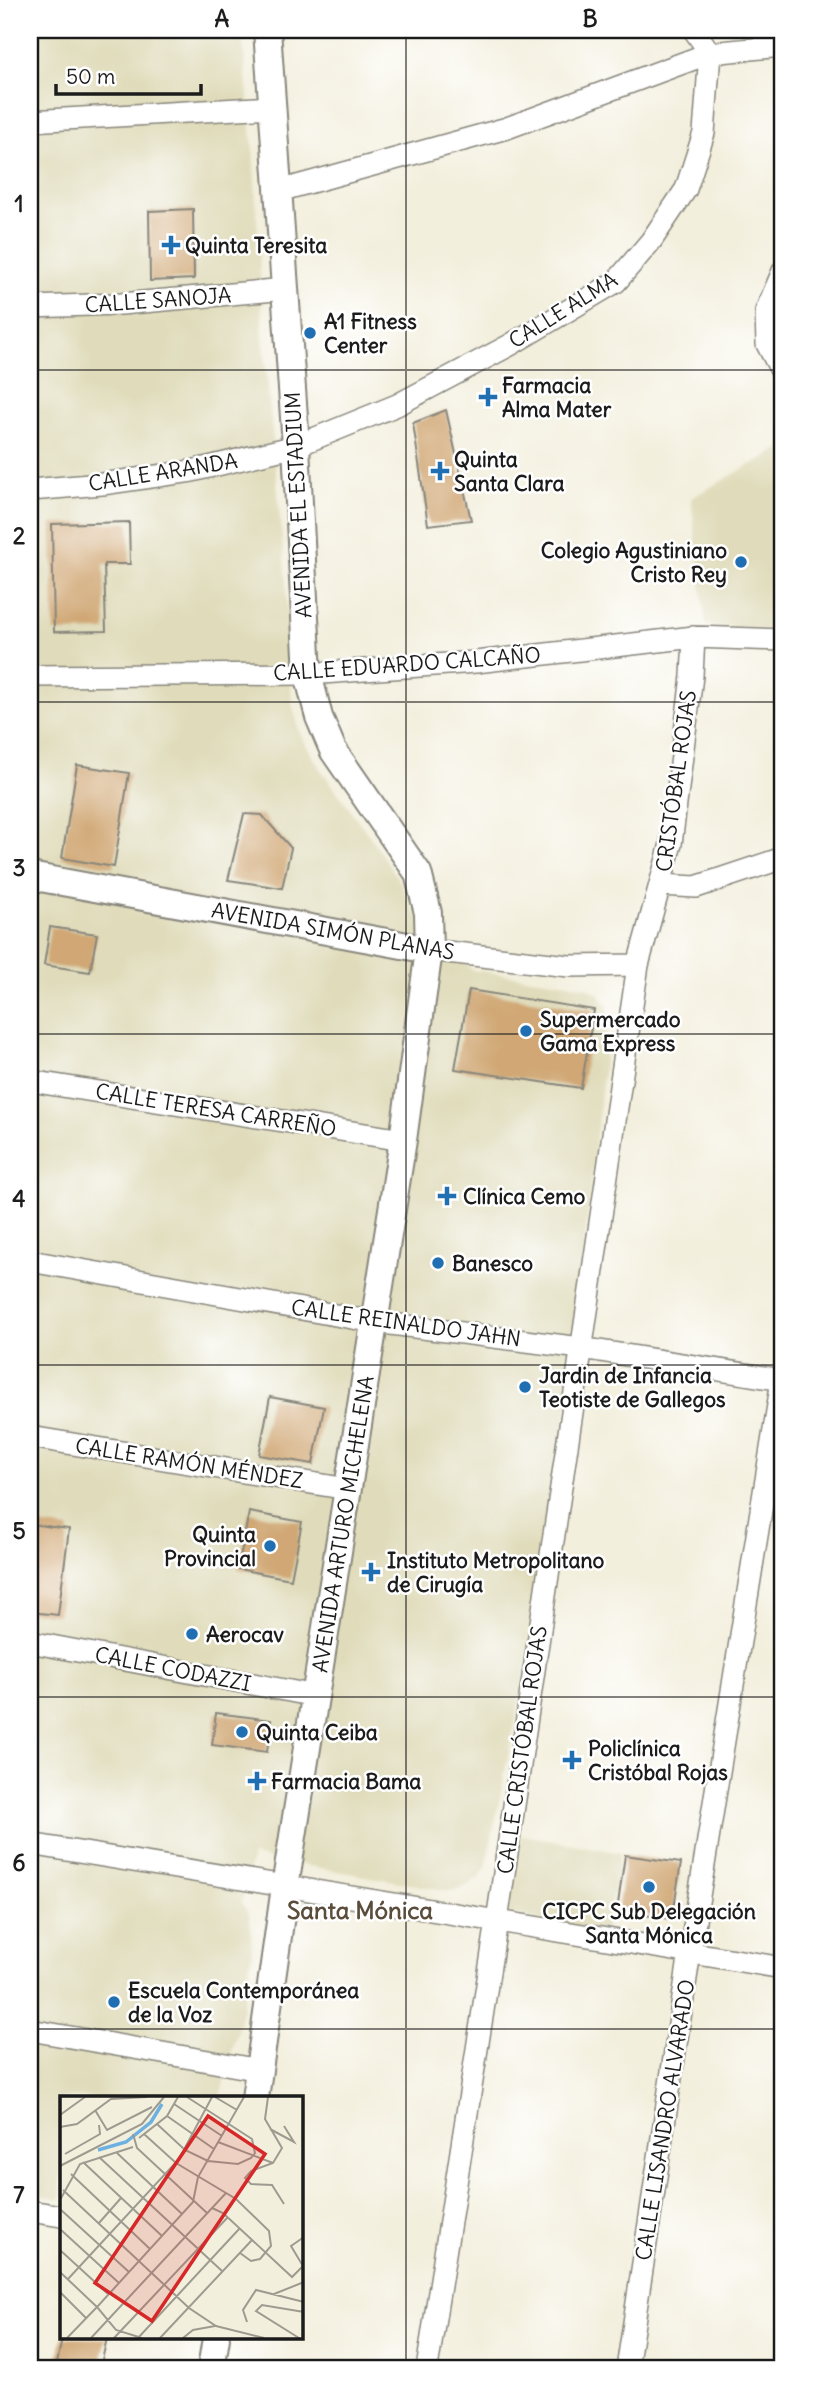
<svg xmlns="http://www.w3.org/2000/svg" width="813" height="2399" viewBox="0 0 813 2399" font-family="Delius,sans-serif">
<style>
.built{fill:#e0dcbb}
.building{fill:#d0a774}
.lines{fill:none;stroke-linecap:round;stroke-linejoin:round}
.minor-casing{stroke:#88867c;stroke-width:24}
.tertiary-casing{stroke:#88867c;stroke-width:30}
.minor{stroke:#fff;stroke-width:21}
.tertiary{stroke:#fff;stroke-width:26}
.grid{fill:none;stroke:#1c1c1c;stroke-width:2;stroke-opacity:0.55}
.poi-dot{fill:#1f6fb2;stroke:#fff;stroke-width:2.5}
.labels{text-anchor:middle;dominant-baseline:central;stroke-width:5;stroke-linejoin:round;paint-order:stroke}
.poi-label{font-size:21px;font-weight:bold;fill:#1c1c1c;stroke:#fff;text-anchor:start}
.street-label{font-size:21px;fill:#1c1c1c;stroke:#fff}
.quarter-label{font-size:24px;font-weight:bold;fill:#5b4d3b;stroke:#fff}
.inset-river{fill:none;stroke:#6cb1e2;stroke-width:3.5}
.inset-road{fill:none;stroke:#9d9b90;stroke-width:2}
.view{fill:#d62828;fill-opacity:0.15;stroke:#d62828;stroke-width:3.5}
.inset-edge{fill:none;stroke:#1c1c1c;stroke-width:3.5}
.neatline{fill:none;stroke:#1c1c1c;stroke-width:2.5}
.grid-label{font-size:23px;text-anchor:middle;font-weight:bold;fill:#1c1c1c}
</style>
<rect width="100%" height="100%" fill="#fff"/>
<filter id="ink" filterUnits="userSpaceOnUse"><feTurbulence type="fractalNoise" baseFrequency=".0143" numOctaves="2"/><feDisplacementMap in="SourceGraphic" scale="14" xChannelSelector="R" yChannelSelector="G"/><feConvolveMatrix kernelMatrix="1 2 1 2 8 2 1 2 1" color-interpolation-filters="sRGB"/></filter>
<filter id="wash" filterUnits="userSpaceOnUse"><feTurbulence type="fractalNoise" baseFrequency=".00686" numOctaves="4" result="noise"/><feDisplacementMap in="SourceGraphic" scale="28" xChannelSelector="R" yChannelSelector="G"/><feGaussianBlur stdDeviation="1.57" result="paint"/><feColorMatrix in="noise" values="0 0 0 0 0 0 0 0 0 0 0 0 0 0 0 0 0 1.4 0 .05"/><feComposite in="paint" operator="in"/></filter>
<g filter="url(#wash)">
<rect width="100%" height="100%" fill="#f3efdd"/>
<path class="built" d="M30,30h212l12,131 9,172 23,247 6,124 9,32 18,31 57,78 26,40 11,26 59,59 96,13 20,5 11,6 8,11 2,13 -44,409 -21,153 -58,287 -7,10 -12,9 -17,5 -198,-35 -10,47 7,12 3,17v22l-10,58 -22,86h-159v101l-31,-5v-1539l2,-13 -2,-72z
M783,447v184l-77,-5 -15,-128z
M518,1834l103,19 -16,79 -99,-19z"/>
<g id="blocks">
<path class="building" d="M193,209l1,70 -44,2 -1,-70z
M446,410l25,110 -43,5 -15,-102z
M129,522l1,42h-26l2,67 -52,1 -2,-108z
M77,765l52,8 -15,94 -52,-9z
M244,814l18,1 29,33 -9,40 -54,-8z
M50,927l47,7 -7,38 -46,-7z
M469,990l125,20 -13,78 -126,-19z
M270,1397l54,10 -11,57 -54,-9z
M249,1512l53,10 -11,57 -53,-10z
M30,1524l39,5 -11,86 -28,-3z
M216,1713l55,7 -4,32 -55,-7z
M625,1855l56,8 -9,56 -55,-8z
M62,2338h45l-7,31h-44z"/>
</g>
</g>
<g filter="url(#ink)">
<use href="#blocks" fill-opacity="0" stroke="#88867c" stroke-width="2"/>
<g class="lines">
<defs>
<path id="minor" d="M30,121l243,-14
M279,191l228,-63 203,-75 73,-7
M783,271l-17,40 1,33 16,30
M30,307l91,-3 165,-15
M30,490l72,-6 90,-13 104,-25 101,-41 113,-60 106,-63 35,-41 35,-52 18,-56 6,-80 -16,-23
M30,676l278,-2 168,-12 218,-25 89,3
M661,885l35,2 87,-29
M429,950l140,16 69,-1
M30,1081l373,59
M30,1261l345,61 206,26 202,32
M30,1437l318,52
M30,1642l286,54
M30,1844l753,124
M30,2030l230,40
M30,2211l31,5
M427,2369l70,-448 141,-956 33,-121 21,-168 2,-39
M627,2369l63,-417 93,-578"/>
<path id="tertiary" d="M30,876l399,74
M255,2098l30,-211 118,-747 26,-190 -1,-37 -10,-40 -85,-123 -14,-33 -11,-43 -12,-228 -29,-416
M211,2369l5,-31"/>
</defs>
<use href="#minor" class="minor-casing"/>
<use href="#tertiary" class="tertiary-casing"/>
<use href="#minor" class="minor"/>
<use href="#tertiary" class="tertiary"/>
</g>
</g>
<path class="grid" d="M406,30v2339M30,370h753M30,702h753M30,1034h753M30,1365h753M30,1697h753M30,2029h753"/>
<g class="poi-dot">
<path d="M167.5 234.5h7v7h7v7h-7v7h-7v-7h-7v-7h7z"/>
<circle cx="310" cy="333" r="7"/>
<path d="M484.5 386.5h7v7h7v7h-7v7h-7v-7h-7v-7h7z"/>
<path d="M436.5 460.5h7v7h7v7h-7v7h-7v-7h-7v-7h7z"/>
<circle cx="741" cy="562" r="7"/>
<circle cx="526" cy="1031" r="7"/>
<path d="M443.5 1185.5h7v7h7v7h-7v7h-7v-7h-7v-7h7z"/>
<circle cx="438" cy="1263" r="7"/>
<circle cx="525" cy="1387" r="7"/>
<circle cx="270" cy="1546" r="7"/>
<path d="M367.5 1561.5h7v7h7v7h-7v7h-7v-7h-7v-7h7z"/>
<circle cx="192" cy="1634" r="7"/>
<circle cx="242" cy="1732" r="7"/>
<path d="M568.5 1749.5h7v7h7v7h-7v7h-7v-7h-7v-7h7z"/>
<path d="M253.5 1770.5h7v7h7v7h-7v7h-7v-7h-7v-7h7z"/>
<circle cx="649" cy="1887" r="7"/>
<circle cx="114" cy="2002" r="7"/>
</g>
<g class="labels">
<g class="poi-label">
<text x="185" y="245">Quinta Teresita</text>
<text x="324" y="321">A1 Fitness<tspan x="324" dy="24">Center</tspan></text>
<text x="502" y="385">Farmacia<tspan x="502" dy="24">Alma Mater</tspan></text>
<text x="454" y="459">Quinta<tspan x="454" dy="24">Santa Clara</tspan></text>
<text x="727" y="550" text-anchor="end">Colegio Agustiniano<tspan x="727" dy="24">Cristo Rey</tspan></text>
<text x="540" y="1019">Supermercado<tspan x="540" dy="24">Gama Express</tspan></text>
<text x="463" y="1196">Clínica Cemo</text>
<text x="452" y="1263">Banesco</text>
<text x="539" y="1375">Jardin de Infancia<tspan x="539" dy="24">Teotiste de Gallegos</tspan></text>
<text x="256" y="1534" text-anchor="end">Quinta<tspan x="256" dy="24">Provincial</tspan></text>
<text x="387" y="1560">Instituto Metropolitano<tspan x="387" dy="24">de Cirugía</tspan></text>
<text x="206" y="1634">Aerocav</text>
<text x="256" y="1732">Quinta Ceiba</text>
<text x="588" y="1748">Policlínica<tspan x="588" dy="24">Cristóbal Rojas</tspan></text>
<text x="271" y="1781">Farmacia Bama</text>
<text x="649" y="1911" text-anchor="middle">CICPC Sub Delegación<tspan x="649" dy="24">Santa Mónica</tspan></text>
<text x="128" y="1990">Escuela Contemporánea<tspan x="128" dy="24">de la Voz</tspan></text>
</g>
<g class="street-label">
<text transform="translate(158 300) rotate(-4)">CALLE SANOJA</text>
<text transform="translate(563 310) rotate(-32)">CALLE ALMA</text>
<text transform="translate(163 472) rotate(-9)">CALLE ARANDA</text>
<text transform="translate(298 505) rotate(-93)">AVENIDA EL ESTADIUM</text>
<text transform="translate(407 664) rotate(-4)">CALLE EDUARDO CALCAÑO</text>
<text transform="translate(676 781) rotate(-82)">CRISTÓBAL ROJAS</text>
<text transform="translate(333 931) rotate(10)">AVENIDA SIMÓN PLANAS</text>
<text transform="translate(216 1110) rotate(9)">CALLE TERESA CARREÑO</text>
<text transform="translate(406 1323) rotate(8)">CALLE REINALDO JAHN</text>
<text transform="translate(189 1463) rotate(9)">CALLE RAMÓN MÉNDEZ</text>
<text transform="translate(343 1524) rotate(-81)">AVENIDA ARTURO MICHELENA</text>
<text transform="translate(173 1669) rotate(11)">CALLE CODAZZI</text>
<text transform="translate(522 1750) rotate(-82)">CALLE CRISTÓBAL ROJAS</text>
<text transform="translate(665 2120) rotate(-81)">CALLE LISANDRO ALVARADO</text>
</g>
<g class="quarter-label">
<text x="360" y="1910">Santa Mónica</text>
</g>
</g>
<g transform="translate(60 2096)">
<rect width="243" height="243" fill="#f3efdd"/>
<path class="inset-river" d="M38,54l28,-8 25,-20 11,-18"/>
<path class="inset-road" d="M155,1l22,13M208,1l-3,22 17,29 -9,15 -22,8 -6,7 6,6 21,1 12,19M114,8l48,32M35,14l12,20 45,-23M0,19l25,-18M107,20l47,33M97,28l28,26 23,11 30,3 13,-6 4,-5 -3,-14 -65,-42M0,31l17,-3 34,-25 36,-2M210,33l24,13 -10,-16M73,38l4,14 70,65M84,38l32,29 60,36 33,32 2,15 -11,13 -9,2 -11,-8M79,42l28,-22 11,-19M158,46l55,21M57,57l65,61M5,58l35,-20 -1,-9M39,61l123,114M23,66l79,74M0,70l82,-42 22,-27M11,78l79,75M3,94l126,118 27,18 48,12M0,104l20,-36 53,-17M152,112l11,5 69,64 11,-11 -12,-20 13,-9M0,113l69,63M39,127l22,-25M0,133l59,54M0,154l48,44M0,176l37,35 -30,31M8,183l111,-120 33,-62M0,196l26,26M214,198l30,-12M187,226l-4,-12 13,-20 48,12M31,242l135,-145M54,242l114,-121M78,242l102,-110M82,242l-26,-8 -19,-23 96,-105 5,-25 46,-80M100,242l92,-98M123,242l10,-8 22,-4M239,242l-43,-27 6,-6 42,7"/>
<path class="view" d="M148,20l57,38 -113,167 -57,-38z"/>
<rect width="243" height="243" class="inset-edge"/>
</g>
<rect width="813" height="2399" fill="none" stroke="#fff" stroke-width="77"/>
<path d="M56 84v10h145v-10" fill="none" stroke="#1c1c1c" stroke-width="3.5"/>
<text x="66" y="84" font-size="21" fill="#1c1c1c" stroke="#ffffff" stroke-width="5" paint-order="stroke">50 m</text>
<rect x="38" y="38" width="736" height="2322" class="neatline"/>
<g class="grid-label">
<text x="222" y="27">A</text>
<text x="590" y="27">B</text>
<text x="19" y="212">1</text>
<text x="19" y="544">2</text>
<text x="19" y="876">3</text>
<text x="19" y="1207">4</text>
<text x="19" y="1539">5</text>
<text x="19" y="1871">6</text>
<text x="19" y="2203">7</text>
</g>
</svg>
